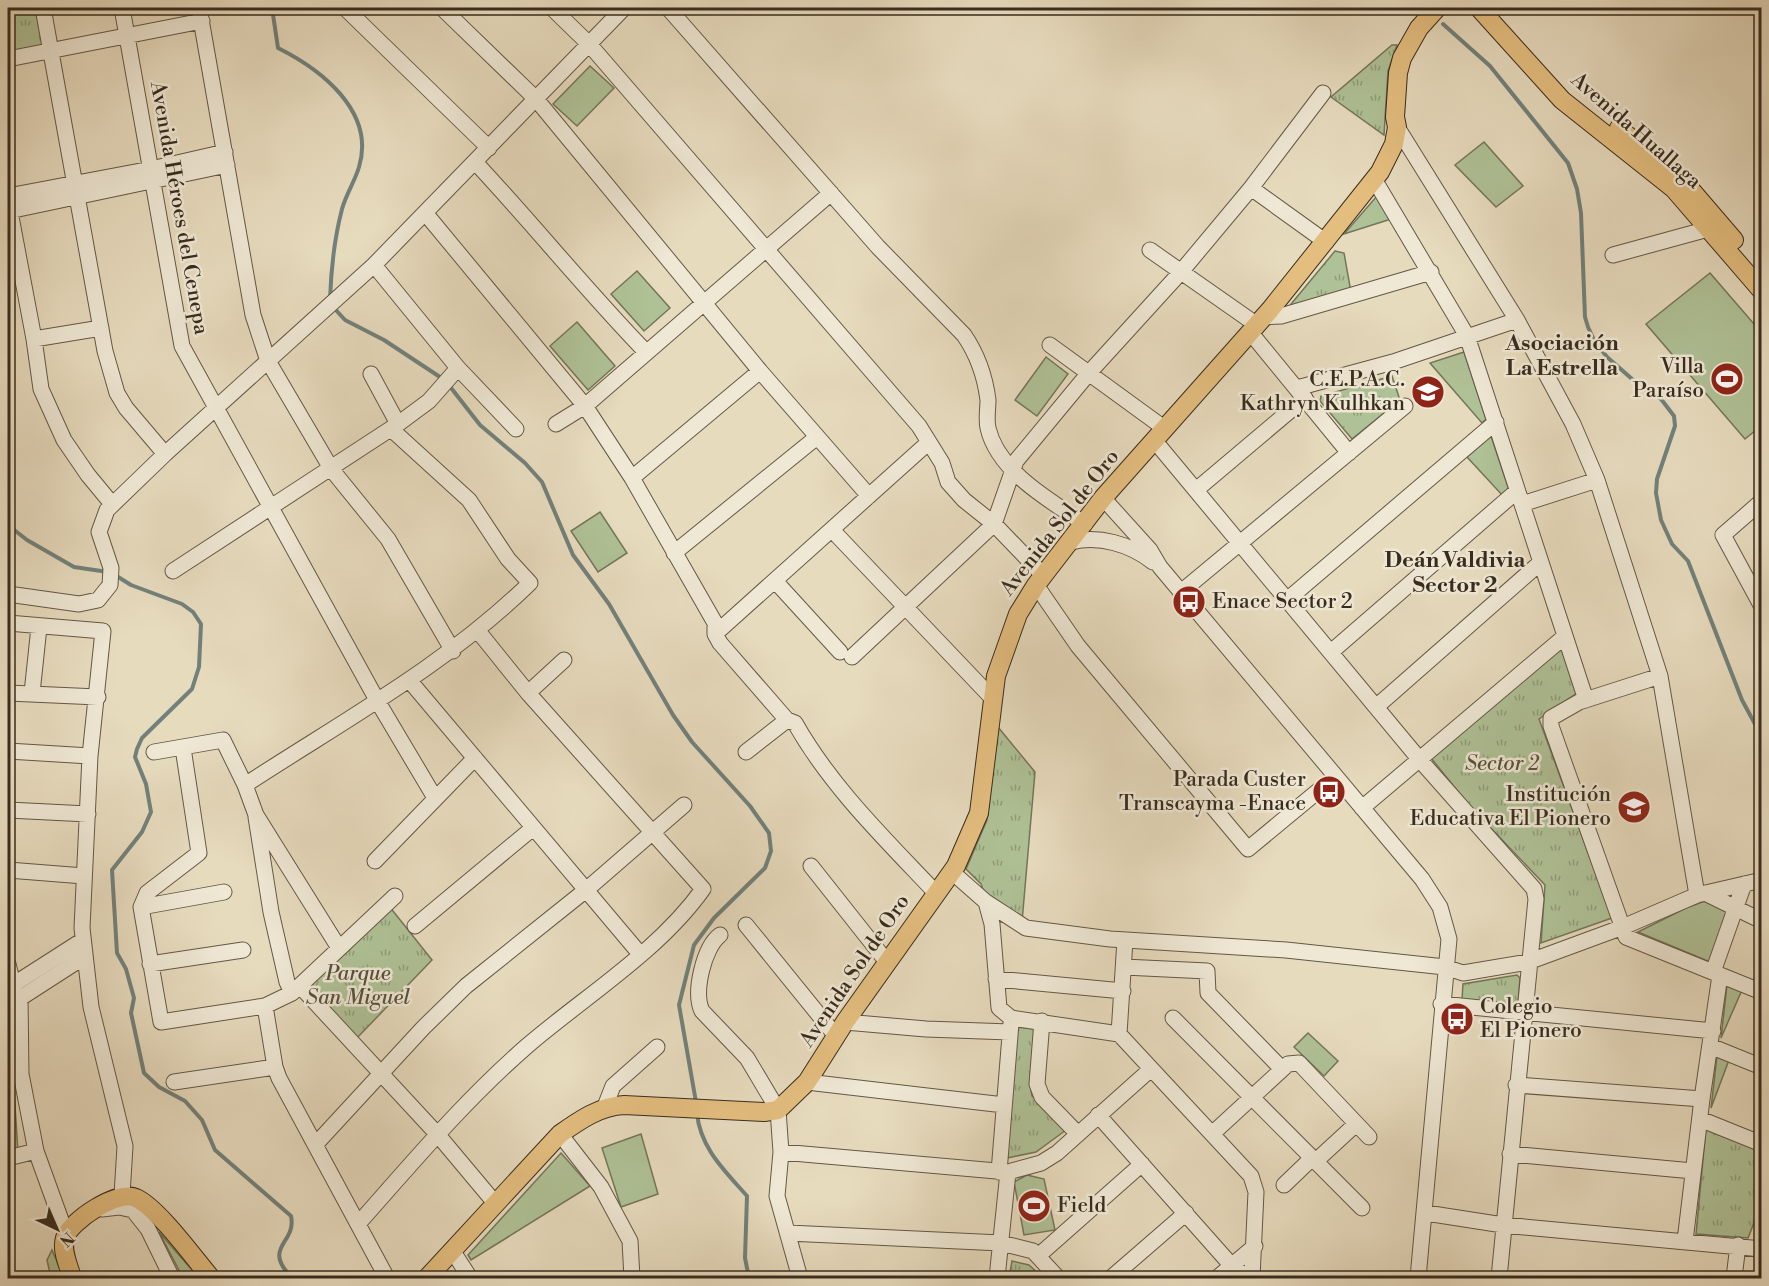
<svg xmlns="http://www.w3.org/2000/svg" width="1769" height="1286" viewBox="0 0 1769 1286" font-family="'Libre Bodoni',serif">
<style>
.grass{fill:#afc196;stroke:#74765a;stroke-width:1.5}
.park{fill:url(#park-tufts);stroke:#74765a;stroke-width:1.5}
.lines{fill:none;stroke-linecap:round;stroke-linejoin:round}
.stream{stroke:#72817b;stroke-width:4}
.minor-casing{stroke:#645846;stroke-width:17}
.major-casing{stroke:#382c1e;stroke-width:20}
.minor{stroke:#efe8d5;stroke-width:15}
.major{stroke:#e4be7f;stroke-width:18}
.labels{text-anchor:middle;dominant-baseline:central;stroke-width:5;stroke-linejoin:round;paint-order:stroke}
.street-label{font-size:21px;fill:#382c1e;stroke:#efe8d5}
.poi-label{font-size:21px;fill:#382c1e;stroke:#efe8d5;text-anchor:end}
.park-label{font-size:21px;font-style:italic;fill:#56513c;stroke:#efe8d5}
.neighbourhood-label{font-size:22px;font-weight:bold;fill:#382c1e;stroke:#efe8d5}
</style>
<defs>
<pattern id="park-tufts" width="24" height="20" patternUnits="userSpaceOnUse" patternTransform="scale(1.5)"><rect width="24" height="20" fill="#afc196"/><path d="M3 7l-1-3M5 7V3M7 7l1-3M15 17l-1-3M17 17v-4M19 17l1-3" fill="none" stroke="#8f9d7a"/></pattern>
</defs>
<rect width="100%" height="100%" fill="#e7dbbe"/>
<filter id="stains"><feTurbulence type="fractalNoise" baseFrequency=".00333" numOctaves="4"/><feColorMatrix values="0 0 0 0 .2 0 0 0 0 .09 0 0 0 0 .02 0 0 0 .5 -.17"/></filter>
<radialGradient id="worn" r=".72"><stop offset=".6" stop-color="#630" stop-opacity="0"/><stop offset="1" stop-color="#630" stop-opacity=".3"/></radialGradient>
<path class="grass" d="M590,66l24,22 -37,38 -24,-22z
M1484,142l39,44 -27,21 -41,-42z
M1377,196l14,23 -47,15z
M637,271l33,37 -26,23 -33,-37z
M1710,273l51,59v94l-16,13 -99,-115z
M577,322l38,44 -27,24 -38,-44z
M1464,352l22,67 -4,4 -52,-60z
M1046,357l22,17 -31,42 -22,-16z
M1491,436l18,54 -6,6 -36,-39z
M600,512l27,41 -29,19 -27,-41z
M1705,901l23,11 -18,50 -72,-30 48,-24z
M1727,985l15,5 -21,48z
M10,1029l8,123 -10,-1z
M1308,1033l30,28 -14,15 -30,-29z
M1717,1056l12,4 -18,48z
M641,1134l17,60 -37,13 -19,-59z
M561,1153l29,33 -119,74 -3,-5z
M1027,1175l17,4 11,51 -31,5 -10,-53z
M159,1232l40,46h-16z
M52,1250l12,28h-13l-4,-18z"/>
<path class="park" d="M39,8l7,40 -38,7v-42z
M1392,45h5l-9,26 -4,64 -53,-38z
M1335,251l9,2 7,39 -64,17z
M1392,376l8,24 -48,39 -32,-38 1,-5z
M1560,650l2,1 15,42 -38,26 73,199 -71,25 4,-58 -76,-80 -38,-47z
M998,727l37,45 -13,150h-28l-13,-38 -15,-15 21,-49z
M389,906l43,54 -76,79 -46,-55z
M1517,975l3,3 -2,26 -56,-4 1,-16z
M1017,1027l18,2 -5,56 2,11 34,34 -30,22 -29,6z
M1706,1127l55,21v57l-13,33 -52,-4z
M1012,1261l17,4 14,13h-34z"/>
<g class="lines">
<path class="stream" d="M272,8l6,40c42,21 98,63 81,119 -4,14 -13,27 -17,42 -8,31 -11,59 -12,91
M1418,8l1,1
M1443,24l47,42 78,97 9,26 4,24 4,104 3,10 6,13 13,17 33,29 21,13 13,17 1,10 -18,53 -1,14 5,27 11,24 16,17 54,139 20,37
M334,308l11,12 39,20 59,39
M448,384l32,41 45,38 17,19 31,73 36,49 64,111 19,27 58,64 19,27 2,18 -6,17 -51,50 -20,27 -15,60 17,97
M8,525l19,15 47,27 34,5
M115,575l16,10 51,19 11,8 8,12 -2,43 -7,22 -50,49 -5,11 -2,8 11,27 5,28 -9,20 -30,38 5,83 9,16 8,29 -3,15 13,60 15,14 26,14 17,19 13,30 76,66c6,28 -30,30 1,62
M697,1113c3,35 28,58 50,83l-2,62 4,20"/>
<defs>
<path id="minor" d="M43,8l62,343 12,42 9,15 39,46
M122,8l60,338 196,356 57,96
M199,8l54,307 15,46 64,109 56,69 65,112
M345,8l144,140
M442,8l94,91 224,272 109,125
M552,8l37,36 330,382 23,37 6,19 16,18 30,24 50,52
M668,8l210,239 86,88c13,19 21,41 24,65 0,9 -2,19 0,28 10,44 63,73 97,96
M8,59l194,-38
M1397,127l120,193 56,104 24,56 63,196 37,219
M475,162c58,62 111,128 170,189
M1374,179l93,157 119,364
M1251,188l75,54
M8,196l143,-27 74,-17
M8,201l26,138 7,50 23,51 24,35 24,29
M9,211l218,-46
M426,214l159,192 47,72 83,145v11l5,9 67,77 8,3c36,64 91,117 141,170
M1150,250l107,75
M1613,255l95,-26 8,-5
M374,265l84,103 58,61
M1263,317l18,-1 150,-44
M1250,332l99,121
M34,339l67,-11
M1050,345l114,83
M371,374l27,50
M1297,388l96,-26 124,-42
M556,424l29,-18 246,-213
M1154,440l266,320 114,129 2,10 -37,379
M632,478l128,-107
M1196,490l109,-92
M1103,498l47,52 10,17 262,312 18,28 9,32 -31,339
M1762,501l-39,34 39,72
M1522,504l75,-24
M833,531l160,168
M1071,542c28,-7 59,2 82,20
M674,553l143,-116
M173,571l225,-147 31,-23 29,-33
M776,582l64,70
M1036,585l42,61 170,203 87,-72
M1181,592l224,-186
M8,594l71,10 19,-4 12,-15 1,-17 -12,-36 8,-22 58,-56 209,-189 250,-257
M1287,600l209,-178
M8,623l95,8 -13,125 -8,172 9,79 34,139 -3,49
M715,634l214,-192
M1331,652l186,-161
M852,657l142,-133 22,-63 72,-87 92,-101 71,-85 72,-95
M1660,676l-81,26 -28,16v8l75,211 136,55
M409,680l231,274
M8,693l90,4
M32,693l7,-66
M528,693l36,-33
M1376,707l165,-145
M183,748l16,105 -52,40 -6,14 20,115 104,-16 27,-13 103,-97
M8,751l82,5
M154,752l69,-12 22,45 11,30 83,133
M746,752l41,-32
M245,785c98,-64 201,-120 285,-202l-22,-24 -39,-59 -78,-71
M1362,808l202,-171
M8,810l80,4
M256,817l15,95 16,70 5,11
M375,861l100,-103
M811,866l76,96
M8,870l76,6
M952,872l34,30 6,22 7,84 12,10 108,16 132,142 5,16 -4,86
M1705,893l57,28
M986,902l40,26 84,11 176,11 159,17 18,6 65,-11 95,-35 74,-32 65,-15
M141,907l83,-15
M746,925l90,111
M415,926l118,-98
M720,935c-16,12 -27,57 -18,76l45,47 31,52 3,42 -4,44 23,82
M8,964l5,20
M150,964l93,-14
M1124,967l83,4 1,22 74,76
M1713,972l31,-88
M996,979l127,12
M300,986l138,149 57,68
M8,988l75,-48
M20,996l1,78 15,77 30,83
M1441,1004l272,27
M8,1006l76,-49
M265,1006l10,61 4,11 108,200
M1173,1018l189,190
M1042,1021l-5,63 5,13 36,37
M845,1022l81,7 84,3
M1119,1034l6,-94
M1710,1046l52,21
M174,1082l101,-15
M807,1082l197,23
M1516,1085l186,14
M604,1109l9,-23 44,-39
M1098,1115l134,151 16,12
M1700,1119l62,25
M560,1134l41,53 29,54 2,37
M1212,1134l76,-70 11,-1 70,74
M315,1145l108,-117 43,-42 120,-96 98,-85
M781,1152l227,20 33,-9 16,-10 94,-84
M1510,1154l183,17
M8,1158l28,-7
M999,1172l12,-149
M1284,1185l25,-24 9,-2 38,-35
M102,1209l17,-2 14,3 15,19 24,49
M1426,1213l77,12 259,24
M358,1224c54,-61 107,-124 169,-178 57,-49 132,-95 176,-157l-175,-196 -50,-62
M788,1233l213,10 32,8 25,27
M1685,1241l17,-142 18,-124
M452,1250l18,28
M1038,1256l104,-92
M997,1278l11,-106
M1111,1278l75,-65
M1217,1278l38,-32
M1734,1278l4,-33"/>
<path id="major" d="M1479,8l83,92 112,89 88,102
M1619,128l73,63 42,49
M72,1278c-3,-12 -11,-27 -7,-40 5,-17 53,-49 71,-40 22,10 58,60 75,80
M427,1278l133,-144c20,-14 40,-28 64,-29l140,7 14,-2 29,-28 38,-60 111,-156 23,-53 17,-137 22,-62 18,-29 67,-87 167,-188 110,-138 14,-28 3,-17 -2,-10 3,-44 4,-15 17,-30 18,-20"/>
</defs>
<use href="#minor" class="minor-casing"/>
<use href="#major" class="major-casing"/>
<use href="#minor" class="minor"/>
<use href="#major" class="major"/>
</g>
<defs>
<symbol id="stadium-disc" viewBox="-11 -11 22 22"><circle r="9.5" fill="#8f2418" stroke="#efe8d5"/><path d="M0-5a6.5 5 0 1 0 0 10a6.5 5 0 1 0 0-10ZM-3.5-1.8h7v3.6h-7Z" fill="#fff"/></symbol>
<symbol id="school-disc" viewBox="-11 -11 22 22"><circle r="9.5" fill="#8f2418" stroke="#efe8d5"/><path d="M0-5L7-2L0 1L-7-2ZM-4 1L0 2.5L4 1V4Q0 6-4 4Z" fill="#fff"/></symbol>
<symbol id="bus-disc" viewBox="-11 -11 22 22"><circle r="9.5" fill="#8f2418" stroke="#efe8d5"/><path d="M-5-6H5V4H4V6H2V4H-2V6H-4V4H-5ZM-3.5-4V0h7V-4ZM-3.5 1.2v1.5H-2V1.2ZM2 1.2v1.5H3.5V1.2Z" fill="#fff"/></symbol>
</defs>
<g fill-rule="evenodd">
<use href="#stadium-disc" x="1708" y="360" width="38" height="38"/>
<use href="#school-disc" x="1409" y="373" width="38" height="38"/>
<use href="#bus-disc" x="1170" y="583" width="38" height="38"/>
<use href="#bus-disc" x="1310" y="773" width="38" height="38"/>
<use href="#school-disc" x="1615" y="788" width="38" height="38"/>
<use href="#bus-disc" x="1438" y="1000" width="38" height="38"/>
<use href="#stadium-disc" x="1015" y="1187" width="38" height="38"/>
</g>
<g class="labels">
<g class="street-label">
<text transform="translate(1636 131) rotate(41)">Avenida Huallaga</text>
<text transform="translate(179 208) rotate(80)">Avenida Héroes del Cenepa</text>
<text transform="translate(1060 523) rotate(-52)">Avenida Sol de Oro</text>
<text transform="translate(855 971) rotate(-56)">Avenida Sol de Oro</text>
</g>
<g class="poi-label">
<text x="1704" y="367">Villa<tspan x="1704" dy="24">Paraíso</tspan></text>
<text x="1405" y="380">C.E.P.A.C.<tspan x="1405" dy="24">Kathryn Kulhkan</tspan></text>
<text x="1212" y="602" text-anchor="start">Enace Sector 2</text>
<text x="1306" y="780">Parada Custer<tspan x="1306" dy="24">Transcayma -Enace</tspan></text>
<text x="1611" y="795">Institución<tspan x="1611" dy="24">Educativa El Pionero</tspan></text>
<text x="1480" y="1007" text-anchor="start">Colegio<tspan x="1480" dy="24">El Pionero</tspan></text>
<text x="1057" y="1206" text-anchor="start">Field</text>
</g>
<g class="park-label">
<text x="1502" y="764">Sector 2</text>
<text x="358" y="974">Parque<tspan x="358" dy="24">San Miguel</tspan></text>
</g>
<g class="neighbourhood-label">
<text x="1562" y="343">Asociación<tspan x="1562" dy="25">La Estrella</tspan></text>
<text x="1455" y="560">Deán Valdivia<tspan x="1455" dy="25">Sector 2</tspan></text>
</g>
</g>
<rect width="1769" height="1286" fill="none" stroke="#e7dbbe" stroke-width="30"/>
<rect x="9" y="9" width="1751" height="1268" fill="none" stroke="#382c1e" stroke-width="3"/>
<rect x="15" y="15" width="1739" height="1256" fill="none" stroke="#382c1e" stroke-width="1.5"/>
<g transform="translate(57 1229) rotate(136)" stroke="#efe8d5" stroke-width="4.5" paint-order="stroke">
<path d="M0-4.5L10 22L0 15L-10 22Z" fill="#382c1e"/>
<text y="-9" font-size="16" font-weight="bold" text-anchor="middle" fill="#382c1e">N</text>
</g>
<rect width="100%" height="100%" filter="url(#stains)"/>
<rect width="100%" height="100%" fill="url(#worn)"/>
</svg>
